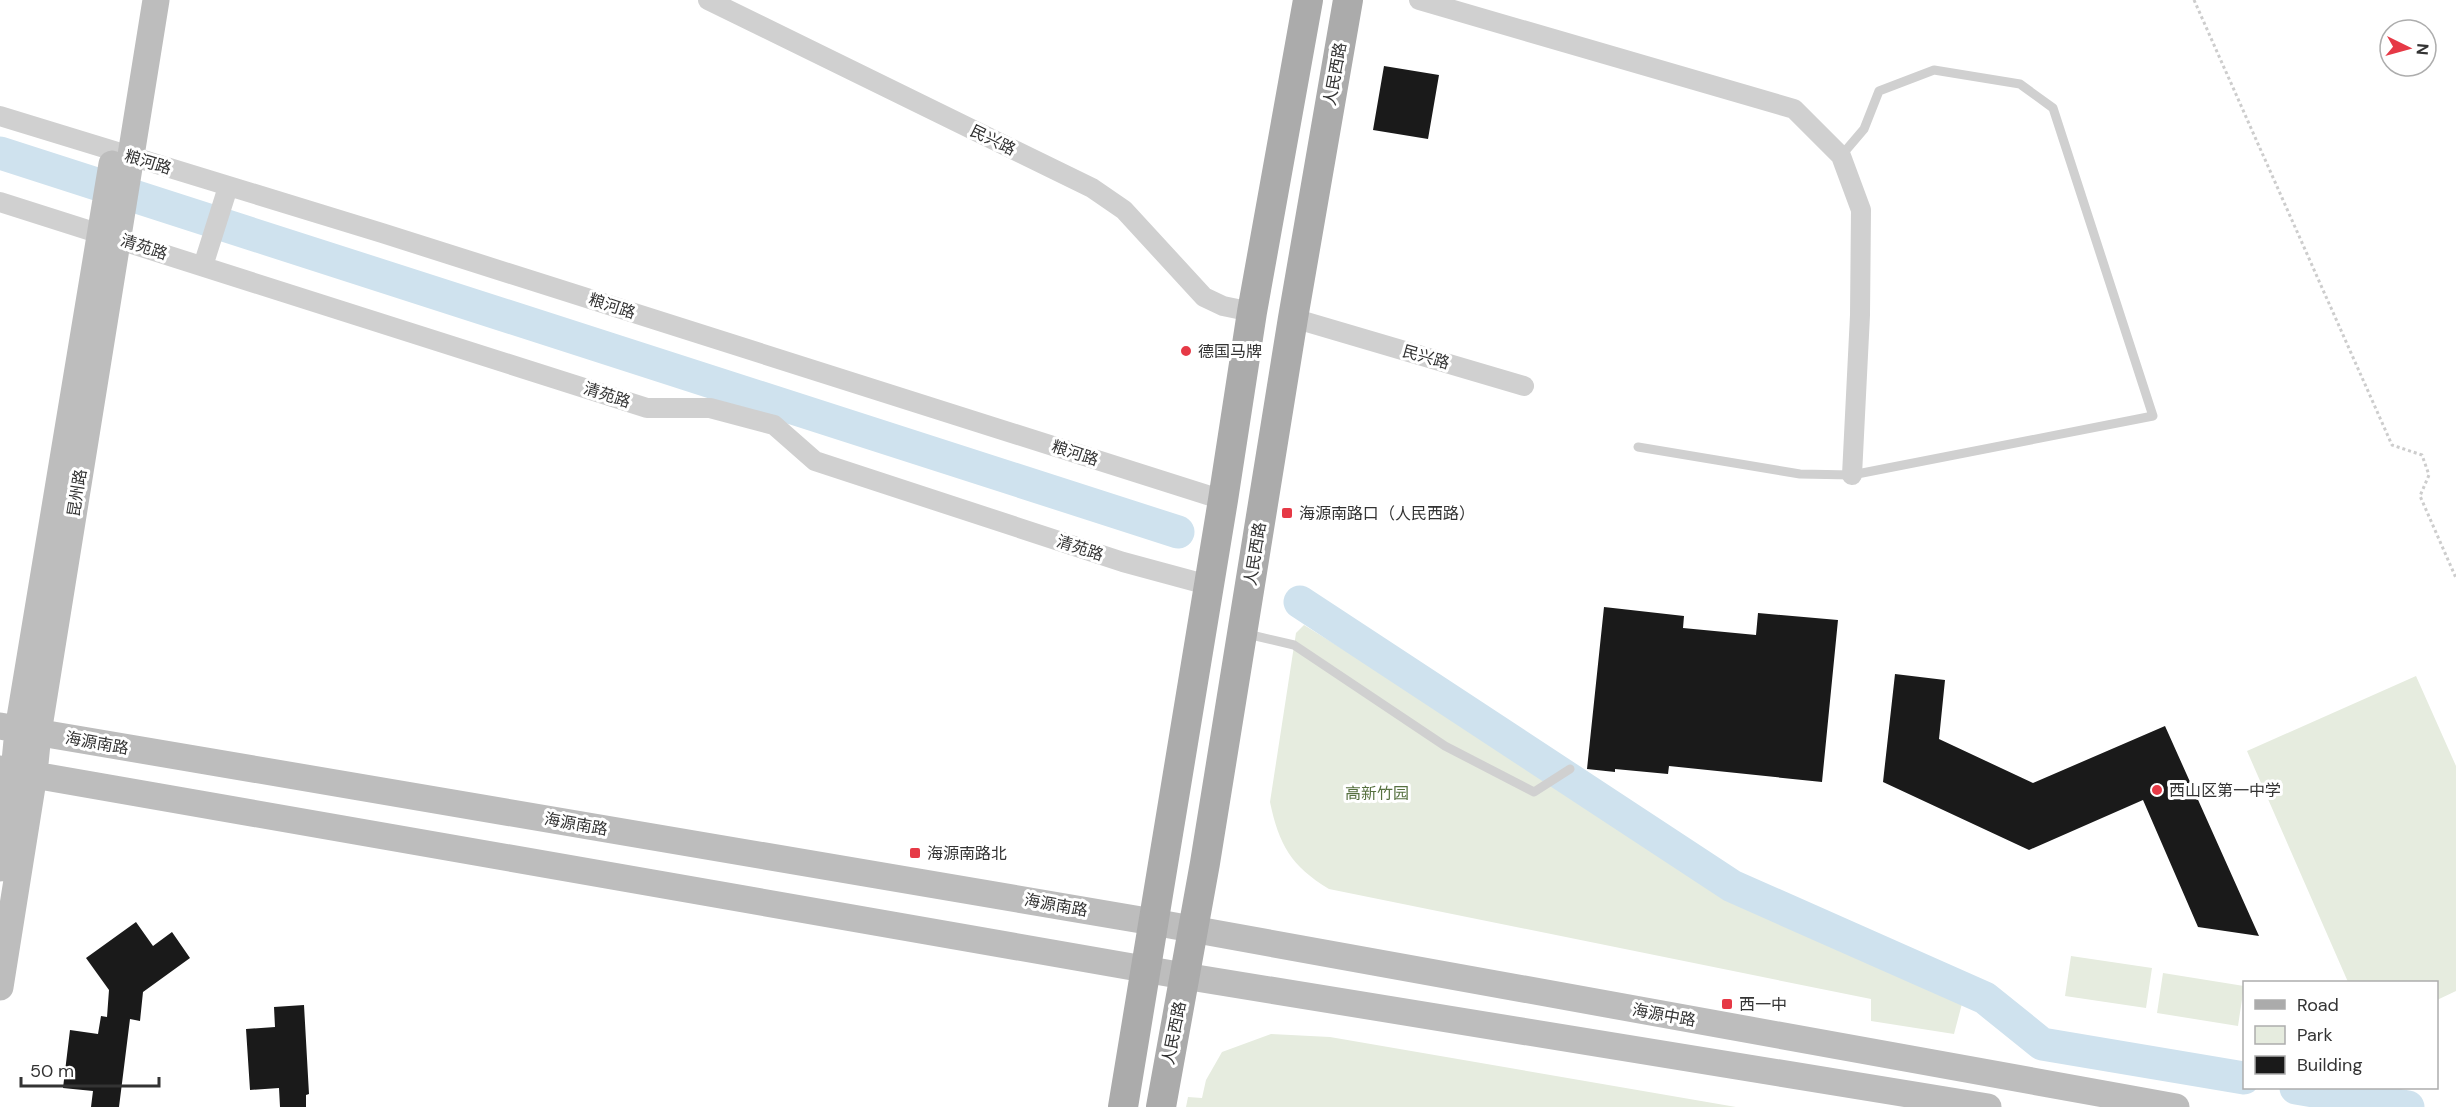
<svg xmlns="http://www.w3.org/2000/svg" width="2456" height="1107" viewBox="0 0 2456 1107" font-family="'DM Sans','Noto Sans SC',sans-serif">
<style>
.green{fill:#e6ecdf}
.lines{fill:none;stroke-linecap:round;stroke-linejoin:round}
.river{stroke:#cfe2ee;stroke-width:33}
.building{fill:#1a1a1a}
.path{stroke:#cdcdcd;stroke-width:3;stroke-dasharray:3 3;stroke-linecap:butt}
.lane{stroke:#d0d0d0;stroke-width:9}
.street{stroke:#d0d0d0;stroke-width:20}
.secondary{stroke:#bdbdbd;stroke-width:27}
.primary{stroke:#ababab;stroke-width:30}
.poi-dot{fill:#e63946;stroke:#fff;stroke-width:2}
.labels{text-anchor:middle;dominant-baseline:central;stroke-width:6;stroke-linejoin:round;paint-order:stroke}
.street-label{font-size:16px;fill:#333;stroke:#fff}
.poi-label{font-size:16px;fill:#333;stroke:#fff;text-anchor:start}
.park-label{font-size:16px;fill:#56703f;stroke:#fff}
</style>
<rect width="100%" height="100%" fill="#fff"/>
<path class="green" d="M1304,625l437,271 223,100 -10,38 -83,-13v-22l-542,-110c-38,-23 -50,-44 -59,-87l26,-169z
M2416,676l40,90v225l-19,9 -1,-18h-88l-101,-231z
M2071,956l81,12 -6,40 -81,-12z
M2163,973l81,13 -6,40 -81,-13z
M1271,1034l59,3 406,70h-550l2,-10 14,1 4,-18 16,-28z"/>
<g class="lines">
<path class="river" d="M0,153l1178,379
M1300,602l432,284 253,112 57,46 202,34
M2296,1088l112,19"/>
</g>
<path class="building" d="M1384,66l55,9 -11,64 -55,-9z
M1604,607l80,9 -1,12 73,7 2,-22 80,7 -16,162 -153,-16 -1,8 -53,-5v3l-28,-3z
M1895,674l50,6 -6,59 94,44 132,-57 94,210 -61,-9 -55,-127 -114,50 -146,-68z
M136,922l17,24 19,-14 18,26 -47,34 -3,29 -10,-2 -11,88h-28l2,-16 -30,-3 7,-58 28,4 3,-18 6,1 2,-27 -23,-32z
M304,1005l5,89 -3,1v12h-26l-1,-19 -29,2 -4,-61 29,-2 -1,-20z"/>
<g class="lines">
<path class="path" d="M2194,0l198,445 30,10 7,20 -9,21 36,82"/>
<path class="lane" d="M1638,447l162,27 52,1 301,-59 -100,-308 -33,-24 -86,-14 -55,21 -15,38 -23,27
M1247,634l47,11 151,101 89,46 36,-23"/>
<path class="street" d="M708,0l384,188 32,22 80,87 19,9 29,6
M1419,0l375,109 47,47 20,54 -1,105 -8,160
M0,116l382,117 841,267
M0,202l647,206h63l64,17 41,36 308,101 85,23
M203,266l25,-79
M1293,318l231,68"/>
<path class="secondary" d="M0,726l1153,196 1023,185
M0,769l1184,207 804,131
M0,868l14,-96 4,-42 94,-566
M0,987l34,-213 4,-41 118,-733"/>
<path class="primary" d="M1123,1107l100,-607 29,-188 56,-312
M1161,1107l44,-244 88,-545 55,-318"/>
</g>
<g class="poi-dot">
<circle cx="1186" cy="351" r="6"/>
<rect x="1281" y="507" width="12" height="12" rx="3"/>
<circle cx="2157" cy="790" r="6"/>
<rect x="909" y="847" width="12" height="12" rx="3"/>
<rect x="1721" y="998" width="12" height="12" rx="3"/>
</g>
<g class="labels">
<g class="street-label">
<text transform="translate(1335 74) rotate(-80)">人民西路</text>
<text transform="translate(993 140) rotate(26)">民兴路</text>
<text transform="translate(148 162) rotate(17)">粮河路</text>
<text transform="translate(144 247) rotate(18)">清苑路</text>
<text transform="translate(612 306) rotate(18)">粮河路</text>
<text transform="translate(1426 357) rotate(16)">民兴路</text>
<text transform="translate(607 395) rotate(18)">清苑路</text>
<text transform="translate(1075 453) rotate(18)">粮河路</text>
<text transform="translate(77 493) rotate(-81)">昆州路</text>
<text transform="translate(1080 548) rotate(18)">清苑路</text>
<text transform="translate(1255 554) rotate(-81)">人民西路</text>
<text transform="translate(97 743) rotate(10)">海源南路</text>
<text transform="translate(576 824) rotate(10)">海源南路</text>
<text transform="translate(1056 905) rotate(10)">海源南路</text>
<text transform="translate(1664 1015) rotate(10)">海源中路</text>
<text transform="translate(1174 1033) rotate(-79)">人民西路</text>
</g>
<g class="poi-label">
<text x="1198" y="351">德国马牌</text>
<text x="1299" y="513">海源南路口（人民西路）</text>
<text x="2169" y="790">西山区第一中学</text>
<text x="927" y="853">海源南路北</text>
<text x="1739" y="1004">西一中</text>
</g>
<g class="park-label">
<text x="1377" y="793">高新竹园</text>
</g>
</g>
<rect x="2243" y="981" width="195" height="108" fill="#ffffff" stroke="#adadad" stroke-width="1.5"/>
<rect x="2255" y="1000" width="30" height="9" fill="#ababab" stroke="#adadad" stroke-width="1.5"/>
<text x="2297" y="1011" font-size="18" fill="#333333">Road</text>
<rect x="2255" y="1026" width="30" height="18" fill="#e6ecdf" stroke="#adadad" stroke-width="1.5"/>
<text x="2297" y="1041" font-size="18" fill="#333333">Park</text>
<rect x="2255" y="1056" width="30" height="18" fill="#1a1a1a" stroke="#adadad" stroke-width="1.5"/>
<text x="2297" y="1071" font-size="18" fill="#333333">Building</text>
<g transform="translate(2408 48) rotate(95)"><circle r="28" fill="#ffffff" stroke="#adadad" stroke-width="1.5"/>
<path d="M0-4.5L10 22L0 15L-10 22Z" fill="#e63946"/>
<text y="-9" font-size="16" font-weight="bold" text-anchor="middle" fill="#333333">N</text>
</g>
<path d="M21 1077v9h138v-9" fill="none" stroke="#333333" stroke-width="3"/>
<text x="30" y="1077" font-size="18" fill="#333333" stroke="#ffffff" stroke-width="4.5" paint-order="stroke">50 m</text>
</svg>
